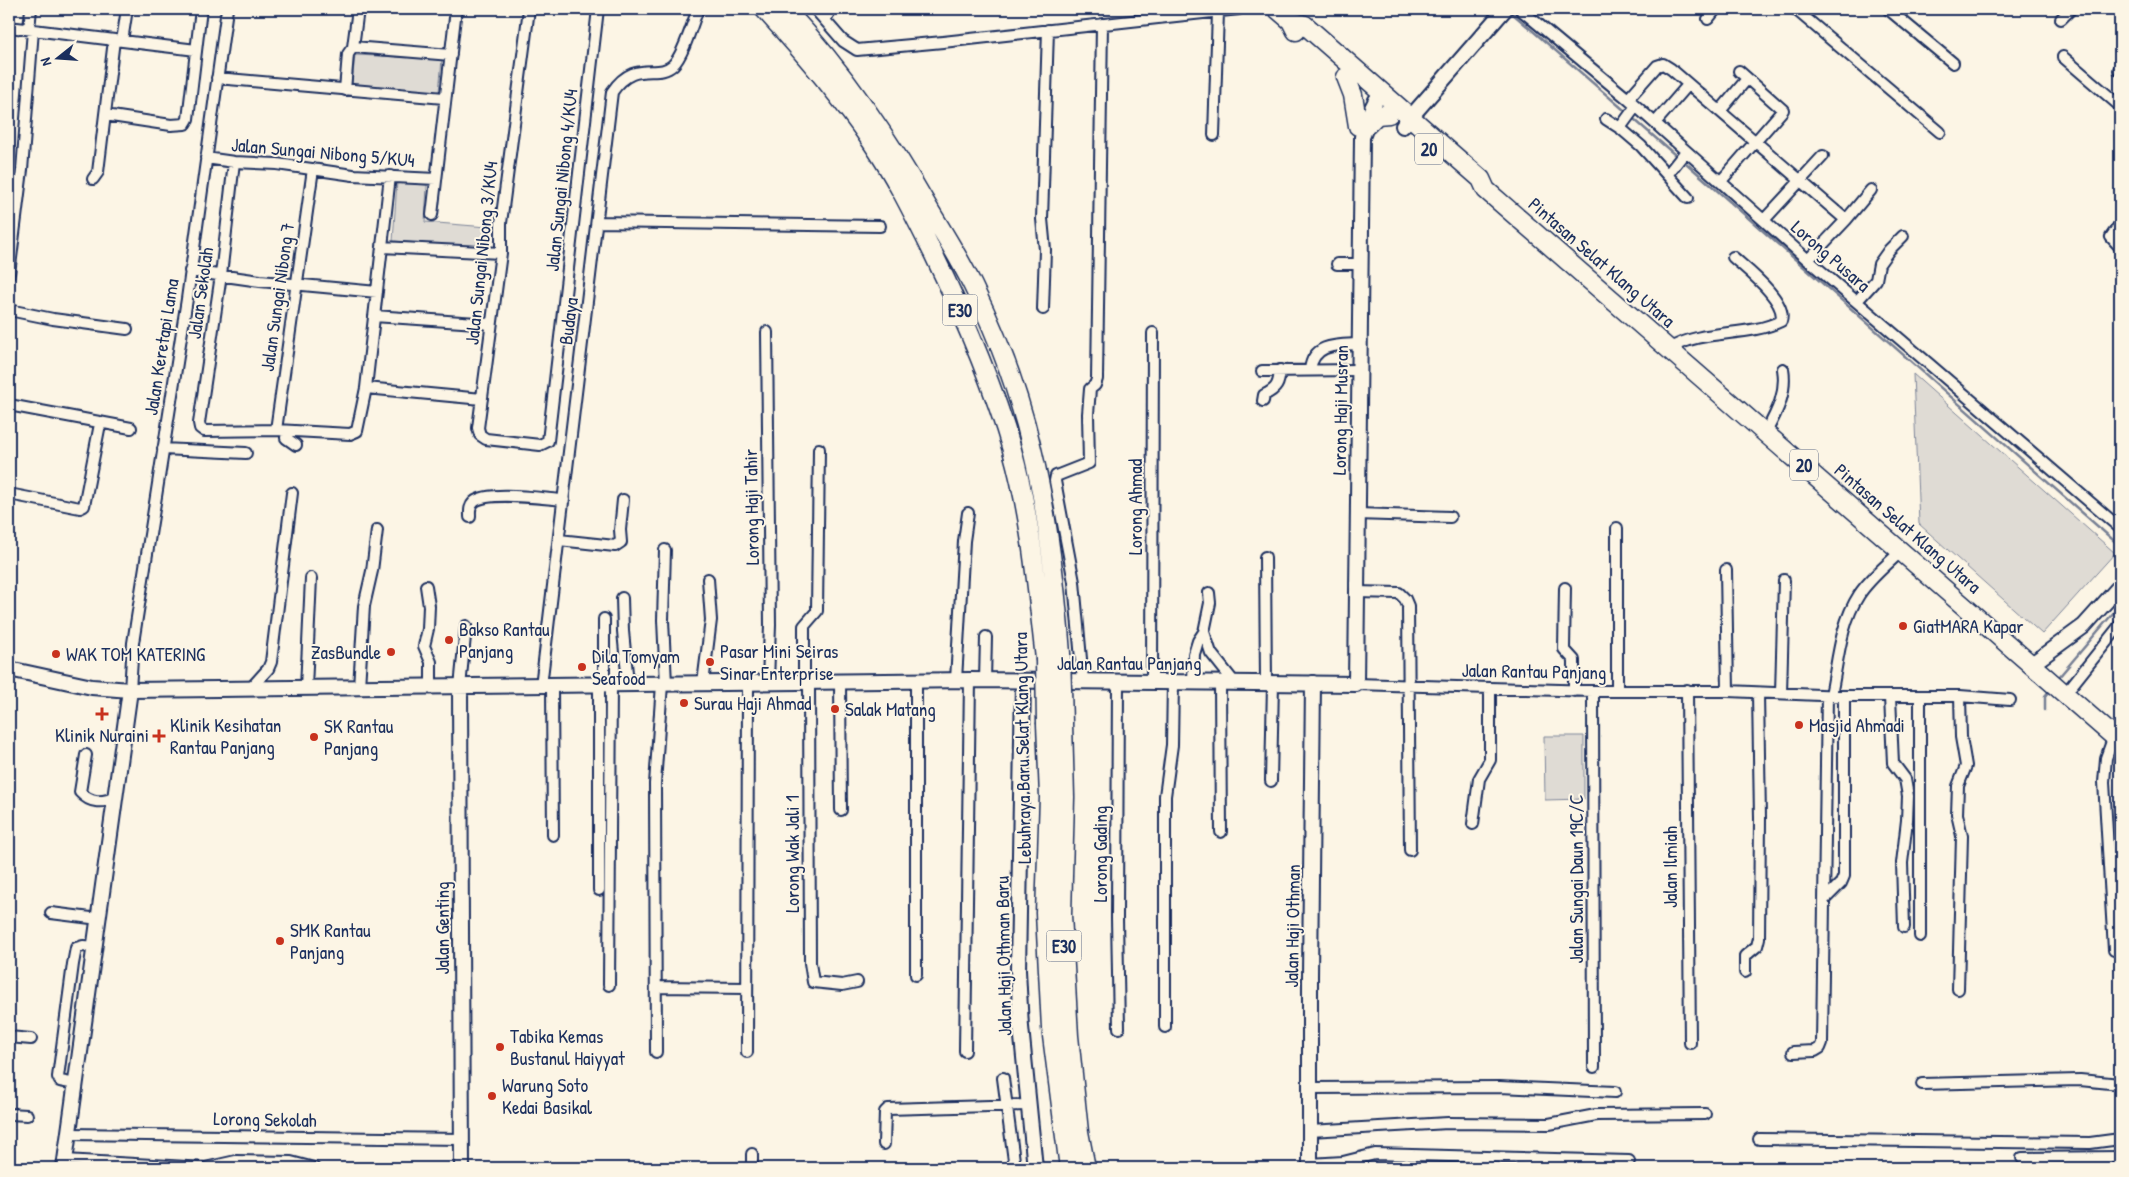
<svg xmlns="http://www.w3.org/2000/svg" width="2129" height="1177" viewBox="0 0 2129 1177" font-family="'Patrick Hand',sans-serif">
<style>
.green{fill:#dfdbd4;stroke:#7d8599}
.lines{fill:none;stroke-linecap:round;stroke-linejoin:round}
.stream{stroke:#767f94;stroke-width:2.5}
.street-casing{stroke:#1b2f5e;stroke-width:14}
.secondary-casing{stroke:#1b2f5e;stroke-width:18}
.highway-casing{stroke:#1b2f5e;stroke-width:21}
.street{stroke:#fcf5e5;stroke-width:10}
.secondary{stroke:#fcf5e5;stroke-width:14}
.highway{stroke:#fcf5e5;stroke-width:18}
.highway-bridge-casing{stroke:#1b2f5e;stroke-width:21;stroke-linecap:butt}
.highway-bridge{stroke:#fcf5e5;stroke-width:18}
.poi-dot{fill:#c8321e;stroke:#fcf5e5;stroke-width:2}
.labels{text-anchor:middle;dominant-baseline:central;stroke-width:4;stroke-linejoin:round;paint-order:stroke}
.shield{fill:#fcf5e5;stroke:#5e6a86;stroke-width:1}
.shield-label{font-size:18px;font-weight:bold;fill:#1b2f5e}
.street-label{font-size:19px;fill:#1b2f5e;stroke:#fcf5e5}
.poi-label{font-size:19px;fill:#1b2f5e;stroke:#fcf5e5;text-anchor:start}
</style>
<rect width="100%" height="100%" fill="#fcf5e5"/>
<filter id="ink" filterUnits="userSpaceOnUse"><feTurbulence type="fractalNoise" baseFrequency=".02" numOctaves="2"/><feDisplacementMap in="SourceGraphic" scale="10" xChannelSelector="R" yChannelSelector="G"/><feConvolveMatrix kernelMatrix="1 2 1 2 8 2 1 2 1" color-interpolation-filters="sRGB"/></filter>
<g filter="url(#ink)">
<path class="green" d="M355,55l87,4 -3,33 -87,-8z
M397,182l30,3 -2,37 62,5 -1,21 -93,-7z
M1913,374l202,179 -73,81 -123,-110z
M1544,736h40v63l-39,1z"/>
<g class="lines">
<path class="stream" d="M1512,13l112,97
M1635,120l39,34
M1686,163l434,383
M2059,677l61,-72
M2045,710v-14l4,-5
M2113,752l7,7"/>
<defs>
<path id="street" d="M529,9l-28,214v30l-23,175 2,7 6,4 54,6 8,-4 50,-432
M815,9l28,32 14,9 86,-8 296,-33
M1520,9l108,90 180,161 312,268
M1795,9l145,123
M1888,9l65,54
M1708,19l8,-10
M2061,19l10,-10
M825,20l6,-11
M9,27l187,23
M29,29l2,-20
M122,41l5,-32
M353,47l98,8
M2063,57l57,49
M2119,70l1,-1
M217,78l227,20
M345,90l3,-36 5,-7 5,-38
M1628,99l29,-33 6,-2 8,5 175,151 -38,40
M1636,106l-16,22 21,18 47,52
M1720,111l27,-32
M105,115l66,10 14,-1 3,-5 13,-110
M1606,119l14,9
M1655,123l33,-38
M1214,135l4,-123
M206,158l28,4 43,2 76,11 83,4
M234,162l-13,113 -22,148 1,5 4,3 72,-1 74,4 7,-3 9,-43 24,-212
M1667,175l19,-24
M93,179l5,-7 16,-132
M1721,181l62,-71 -44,-39
M432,215l24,-206
M1764,220l59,-64
M1846,220l25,-30
M597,222l283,4
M2120,224l-9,13 9,10
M382,247l119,6
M1337,264h23
M190,271l70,10 117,11
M9,274l13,-104 11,-140
M1857,301l19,-21 3,-16 10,-14 14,-14
M1043,309l2,-59 -3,-31 6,-189
M9,310l44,9 74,10
M374,316l117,8
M767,332l3,293 -2,57
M1669,349c34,-21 77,-11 112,-28 7,-20 -35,-52 -48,-64
M1310,370c3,-27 27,-25 49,-26
M1262,371l97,-1
M366,388l116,11
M1263,401l1,-6c13,-6 15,-11 16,-25
M9,405l122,23
M276,430l37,-261
M287,432l-1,6 10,7
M1766,432c11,-20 21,-39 17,-63
M163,449l83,4
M9,494l71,14 4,-2 16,-82
M1357,514l93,3
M470,517c0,-6 -1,-10 4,-15 14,-12 71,-3 90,-2
M559,540l56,6 6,-4 -1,-12 3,-30
M665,550l-2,70 3,64
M1265,557l1,126
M1726,570l2,121
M426,586l3,20 -1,23 -4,17 7,16v26
M1565,588l-1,61 10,11v31
M1356,592l43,1 6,6 3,7 2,244
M622,598l1,33 5,53
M604,619v66
M1204,632l7,21 23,29
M956,680l8,-139 4,-28
M840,681l1,129
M916,681v294
M985,681l1,-44
M1083,681l-9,-99 -19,-101 1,-5 33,-13 -1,-49 2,-25 5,-4 2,-6 5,-355
M1118,681l-1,237 2,110
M1152,681l1,-348
M804,682v-56l13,-15 2,-162
M809,682l1,281 3,19 29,3 15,-3
M1193,682l1,-28 4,-13 6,-9 6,-29 -1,-10
M1220,682l1,150
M703,683l8,-63 -3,-41
M1356,684l237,7h135l116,5h116l50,4
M599,685v205
M541,686l71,-594c23,-34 45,-12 61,-27 11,-11 19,-41 25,-56
M552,686l1,149
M359,687l5,-81 8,-35 5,-41
M460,687l6,-61
M306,688l5,-110
M250,689l18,-20 3,-7 21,-169
M130,690l3,-47 54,-344 40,-290
M1687,690l3,353
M1593,691l1,376
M1617,691v-163
M1781,693l3,-113
M2065,694l55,-69
M1831,695c7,-33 9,-71 28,-100 10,-16 28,-30 42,-44
M1890,697l3,66 12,16 3,17 -1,24 -5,43 2,64
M2114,736l-8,22 -2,24 10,168
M86,755l-6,37c11,12 22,11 37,5
M1271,781l2,-98
M1473,824l6,-45 11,-19v-71
M1824,900l17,-17 3,-7v-180
M51,913l48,6
M1920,936v-239
M1745,972v-16l12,-10 2,-8 1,-120 -2,-125
M609,985l2,-300
M656,987l91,1
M1958,989l4,-153 -5,-22 1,-28 8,-20 -5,-29 -1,-41
M1165,1027v-231l7,-51 1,-63
M9,1037l22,2
M965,1051l5,-371
M656,1052l-1,-268 7,-100
M747,1052l1,-369
M1793,1052l22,-1 5,-3 2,-5 5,-348
M1003,1078l12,90
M76,1084l-16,-3 -2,-4 15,-113 3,-16 7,-2 12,1
M1922,1084l158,-4 40,4
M1310,1088l190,-1 115,5
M9,1114l18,1
M1310,1131l138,-8 101,1 47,-9 109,-1
M69,1134l393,5
M1759,1139l331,4 30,-4
M884,1144l1,-32 3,-3 140,-4
M752,1154v14
M2022,1158l98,-1
M65,1160l140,8 31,-7 55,1 23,6
M1310,1164l33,-2 32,-8 254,7"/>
<path id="secondary" d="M1403,126l102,-117
M2032,664l52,-38 36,-40
M9,669l83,18 38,3 840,-10 386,4 6,-547c8,-18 6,-27 19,-44
M1023,682l-5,288 3,57 14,141
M460,687l2,481
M64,1168l66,-478
M1310,1168v-192l3,-293"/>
<path id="highway" d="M764,9c38,42 75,85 107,132 24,35 43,74 62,112 31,64 59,128 79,197 19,67 25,139 33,209
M785,9c59,63 104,130 147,205 14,23 29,47 41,72 25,51 46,107 59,163 16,66 24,137 29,205
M1277,9l14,12 5,10
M1291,21l14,4 176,154 5,11 634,552
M1346,77l7,18 5,31
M1367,125l10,-10 12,-1
M1063,723l2,74 -3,118 7,121 10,96 7,36
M1046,724l3,73 -4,116 6,115 18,140"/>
</defs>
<use href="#street" class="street-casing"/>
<use href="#secondary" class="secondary-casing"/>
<use href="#highway" class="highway-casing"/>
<use href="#street" class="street"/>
<use href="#secondary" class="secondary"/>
<use href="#highway" class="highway"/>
<defs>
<path id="highway-bridge" d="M1061,654l2,69
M1045,659l1,65"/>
</defs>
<use href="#highway-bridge" class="highway-bridge-casing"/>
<use href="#highway-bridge" class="highway-bridge"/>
</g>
</g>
<g class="poi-dot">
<circle cx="1903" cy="626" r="5"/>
<circle cx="449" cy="640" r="5"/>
<circle cx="391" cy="652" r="5"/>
<circle cx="56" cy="654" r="5"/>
<circle cx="710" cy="662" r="5"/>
<circle cx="582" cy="667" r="5"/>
<circle cx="684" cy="703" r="5"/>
<circle cx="835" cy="709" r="5"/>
<path d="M99.5 706.5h5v5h5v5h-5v5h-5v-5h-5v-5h5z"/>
<circle cx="1799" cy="725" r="5"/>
<path d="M156.5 728.5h5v5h5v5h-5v5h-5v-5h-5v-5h5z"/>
<circle cx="314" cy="737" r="5"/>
<circle cx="280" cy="941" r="5"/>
<circle cx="500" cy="1047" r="5"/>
<circle cx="492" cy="1096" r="5"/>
</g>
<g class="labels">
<g class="shield">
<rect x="1415" y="133.5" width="28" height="31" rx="4"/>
<rect x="942.5" y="294.5" width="35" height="31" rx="4"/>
<rect x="1790" y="449.5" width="28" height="31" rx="4"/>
<rect x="1046.5" y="930.5" width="35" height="31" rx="4"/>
</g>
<g class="shield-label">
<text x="1429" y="149">20</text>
<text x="960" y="310">E30</text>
<text x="1804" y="465">20</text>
<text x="1064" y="946">E30</text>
</g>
<g class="street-label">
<text transform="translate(323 152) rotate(5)">Jalan Sungai Nibong 5/KU4</text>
<text transform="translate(561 180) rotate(-84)">Jalan Sungai Nibong 4/KU4</text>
<text transform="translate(481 253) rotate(-84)">Jalan Sungai Nibong 3/KU4</text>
<text transform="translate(1831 256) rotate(41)">Lorong Pusara</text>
<text transform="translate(1602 262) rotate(41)">Pintasan Selat Klang Utara</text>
<text transform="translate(200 293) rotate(-82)">Jalan Sekolah</text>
<text transform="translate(277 297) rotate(-82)">Jalan Sungai Nibong 7</text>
<text transform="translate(568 321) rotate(-83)">Budaya</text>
<text transform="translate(161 347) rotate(-81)">Jalan Keretapi Lama</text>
<text transform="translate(1340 410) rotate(-89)">Lorong Haji Musran</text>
<text transform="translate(751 507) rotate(-91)">Lorong Haji Tahir</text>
<text transform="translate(1135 507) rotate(-90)">Lorong Ahmad</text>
<text transform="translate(1908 528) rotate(41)">Pintasan Selat Klang Utara</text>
<text x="1129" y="663">Jalan Rantau Panjang</text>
<text transform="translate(1534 671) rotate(1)">Jalan Rantau Panjang</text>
<text transform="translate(1022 748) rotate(-91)">Lebuhraya Baru Selat Klang Utara</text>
<text transform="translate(792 854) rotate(-90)">Lorong Wak Jali 1</text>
<text transform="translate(1100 854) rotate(-90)">Lorong Gading</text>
<text transform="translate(1670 867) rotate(-90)">Jalan Ilmiah</text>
<text transform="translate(1576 879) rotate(-90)">Jalan Sungai Daun 19C/C</text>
<text transform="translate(1292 926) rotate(-89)">Jalan Haji Othman</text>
<text transform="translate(442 928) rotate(-90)">Jalan Genting</text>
<text transform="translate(1003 956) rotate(-91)">Jalan Haji Othman Baru</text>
<text transform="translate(265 1119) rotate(1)">Lorong Sekolah</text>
</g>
<g class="poi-label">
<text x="1913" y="626">GiatMARA Kapar</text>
<text x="459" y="629">Bakso Rantau<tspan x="459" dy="22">Panjang</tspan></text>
<text x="720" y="651">Pasar Mini Seiras<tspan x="720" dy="22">Sinar Enterprise</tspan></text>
<text x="381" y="652" text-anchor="end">ZasBundle</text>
<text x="66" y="654">WAK TOM KATERING</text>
<text x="592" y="656">Dila Tomyam<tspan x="592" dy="22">Seafood</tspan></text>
<text x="694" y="703">Surau Haji Ahmad</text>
<text x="845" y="709">Salak Matang</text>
<text x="170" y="725">Klinik Kesihatan<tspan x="170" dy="22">Rantau Panjang</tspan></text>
<text x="1809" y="725">Masjid Ahmadi</text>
<text x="324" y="726">SK Rantau<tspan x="324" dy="22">Panjang</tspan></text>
<text x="102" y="735" text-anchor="middle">Klinik Nuraini</text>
<text x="290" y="930">SMK Rantau<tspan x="290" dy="22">Panjang</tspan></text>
<text x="510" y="1036">Tabika Kemas<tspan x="510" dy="22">Bustanul Haiyyat</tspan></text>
<text x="502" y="1085">Warung Soto<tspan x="502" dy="22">Kedai Basikal</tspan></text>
</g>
</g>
<rect width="2129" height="1177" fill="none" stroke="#fcf5e5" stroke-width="30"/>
<rect x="15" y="15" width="2099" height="1147" fill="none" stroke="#1b2f5e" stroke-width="2" filter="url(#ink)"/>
<g transform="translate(58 58) rotate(253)" stroke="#fcf5e5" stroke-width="4" paint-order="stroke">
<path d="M0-4L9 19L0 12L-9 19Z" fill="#1b2f5e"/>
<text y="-8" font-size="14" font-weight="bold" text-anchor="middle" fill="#1b2f5e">N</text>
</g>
</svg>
